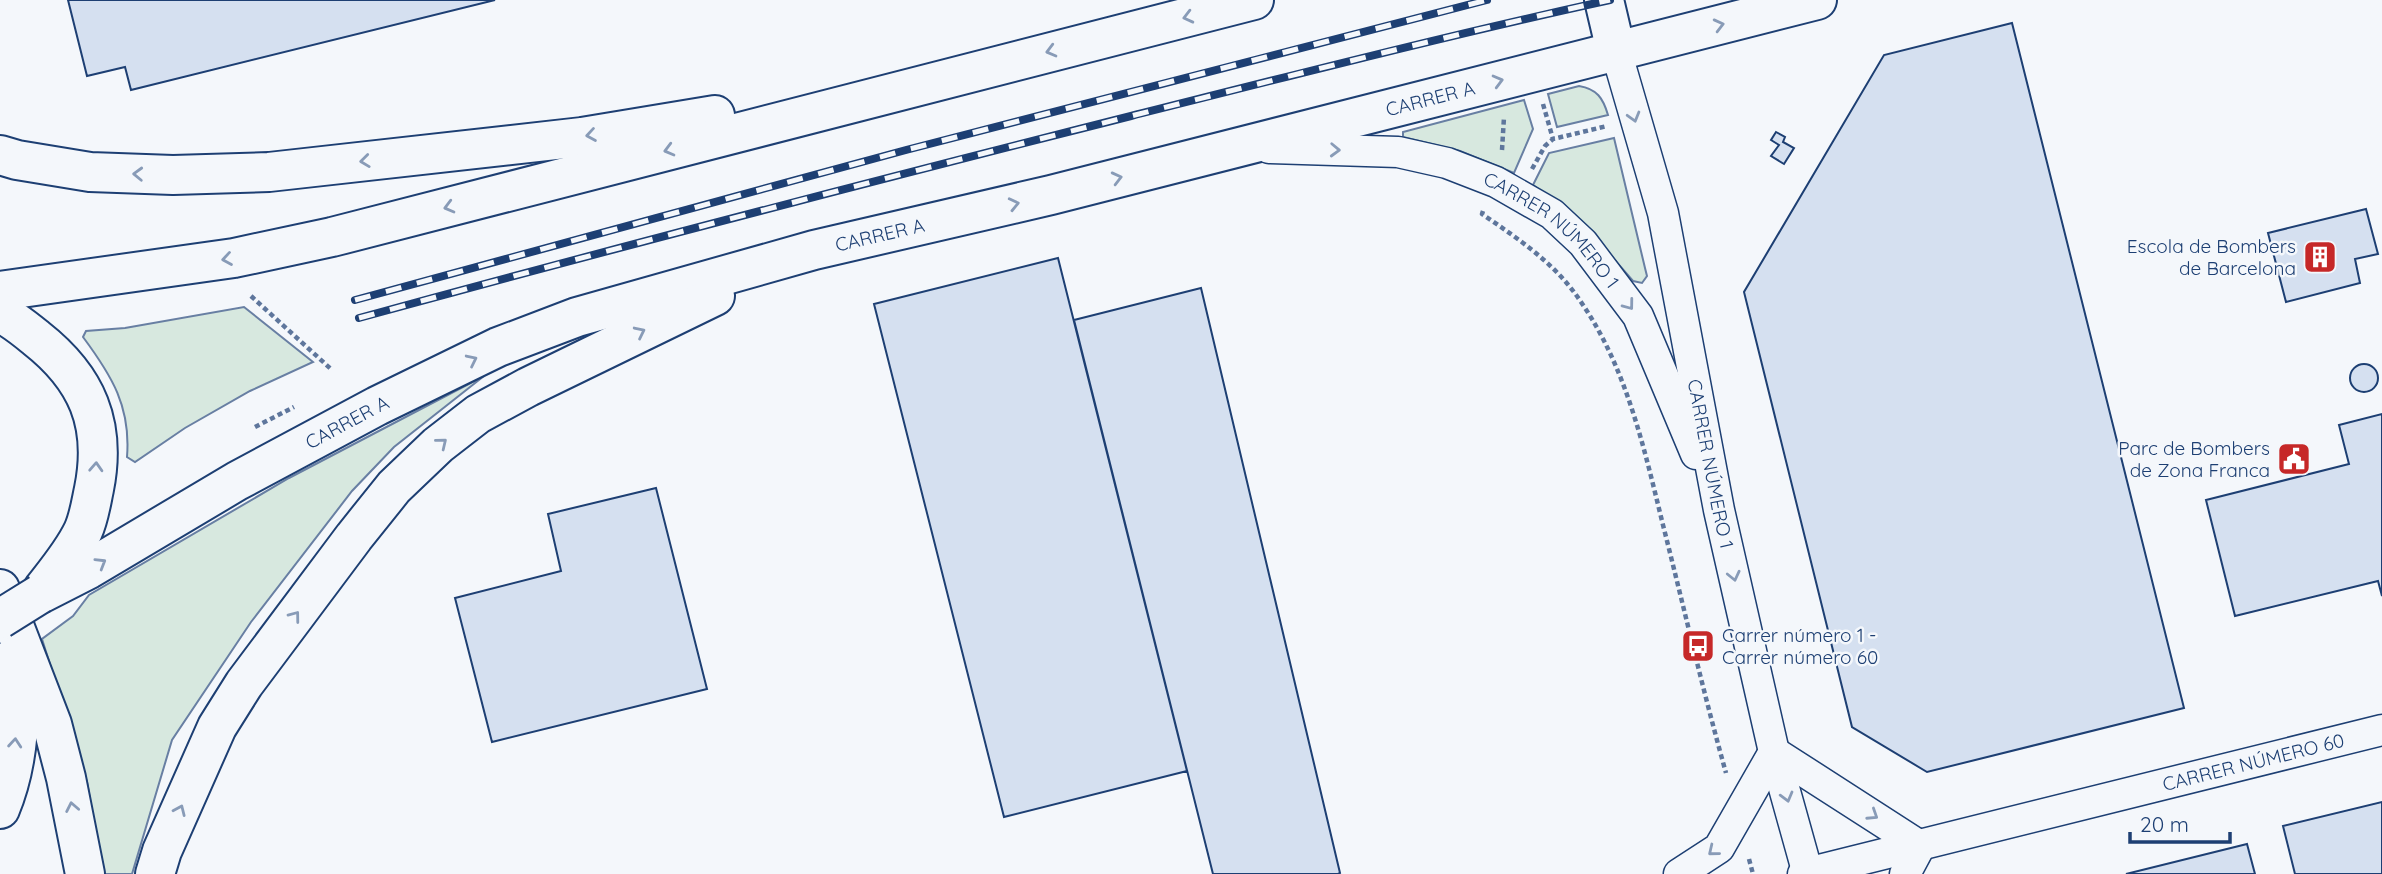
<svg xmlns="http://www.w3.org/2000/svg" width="2382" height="874" viewBox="0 0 2382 874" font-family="Quicksand,sans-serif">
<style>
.green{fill:#d7e8df;stroke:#687fa3;stroke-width:2}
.building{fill:#d5e0f0;stroke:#1d3f73;stroke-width:2}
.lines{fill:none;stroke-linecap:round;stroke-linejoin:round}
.minor-casing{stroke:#1d3f73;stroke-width:33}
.secondary-casing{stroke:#1d3f73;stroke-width:42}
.path{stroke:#5e769c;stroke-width:4.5;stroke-dasharray:5 3.5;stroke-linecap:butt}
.minor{stroke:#f4f7fb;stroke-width:30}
.secondary{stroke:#f4f7fb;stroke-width:38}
.rail-casing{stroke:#1d3f73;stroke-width:8}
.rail{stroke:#f4f7fb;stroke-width:5;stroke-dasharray:16;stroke-linecap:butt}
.secondary-bridge-casing{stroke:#1d3f73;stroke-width:42;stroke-linecap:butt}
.secondary-bridge{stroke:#f4f7fb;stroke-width:38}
.oneway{stroke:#889bb7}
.labels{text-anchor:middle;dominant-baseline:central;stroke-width:5;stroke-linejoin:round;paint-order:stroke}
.street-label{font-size:19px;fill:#1d3f73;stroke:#f4f7fb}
.poi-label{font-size:19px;fill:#1d3f73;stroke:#f4f7fb;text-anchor:end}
</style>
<rect width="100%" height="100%" fill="#f4f7fb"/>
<path class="green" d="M1579,86c18,3 24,12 29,29l-51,12 -9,-33z
M1524,100l9,29 -19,44 -54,-22 -57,-14v-5z
M1614,138l31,130 2,8 -5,7 -9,-2 -52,-60 -48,-36 16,-32z
M244,307l69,55 -63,29 -65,37 -50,34 -8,-5c4,-50 -15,-81 -44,-120l3,-6 39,-3z
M484,376l-90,71 -42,44 -101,131 -79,118 -40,134h-29l-16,-92 -45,-143 31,-23 16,-21 200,-117z"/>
<path class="building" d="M68,0h427l-364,90 -6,-23 -38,9z
M2012,23l172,685 -257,64 -75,-45 -108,-435 140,-237z
M1776,132l9,5 -2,5 11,6 -10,16 -13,-8 8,-11 -8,-5z
M2366,209l12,45 -23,5 5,24 -74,19 -18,-69z
M1058,258l129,513 -183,46 -130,-513z
M1201,288l139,585 -2,1h-125l-139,-554z
M2350 378a14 14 0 1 1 28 0a14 14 0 1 1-28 0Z
M2382,414v182l-4,-15 -143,35 -29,-116 143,-36 -10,-39z
M656,488l51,201 -215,53 -37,-144 106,-27 -13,-57z
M2382,802v72h-87l-12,-48z
M2247,844l8,30h-129z"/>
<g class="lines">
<defs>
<g id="minor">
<path id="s1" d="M1616,51l47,162 56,297 55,242 34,122"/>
<path id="s2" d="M1269,148l129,4 49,11 49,19 56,32 31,29 55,73 58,138"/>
<path d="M1679,874l40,-26 55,-96 146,94 -15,28"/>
<path id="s3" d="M1803,874l579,-144"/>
</g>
<g id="secondary">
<path d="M1604,0l12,51"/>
<path d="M0,155l17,5 73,12 83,3 96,-3 313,-35 133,-22"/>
<path d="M0,291l234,-33 98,-21 922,-237"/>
<path d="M0,313c13,6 25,16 36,25 51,40 71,86 58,151 -3,14 -5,29 -11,42 -10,21 -26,40 -40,58"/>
<path d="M0,589l52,135 14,54 19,96"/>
<path id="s4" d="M40,594l49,-25 148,-88 140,-75 121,-59 79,-30 237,-67 237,-55 766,-195"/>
<path d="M0,809c19,-45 23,-105 15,-153"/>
<path d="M155,874l7,-23 55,-124 27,-43 110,-147 40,-50 44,-42 40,-31 50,-27 187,-91"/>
</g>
</defs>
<use href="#minor" class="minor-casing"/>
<use href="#secondary" class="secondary-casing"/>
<path class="path" d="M1543,104l10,35
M1502,150l2,-33
M1532,169l13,-23 8,-7 54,-13
M1483,211l-1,3c38,26 74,50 99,88 46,67 63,146 82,223 21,83 40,166 63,248
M251,296l81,74
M255,427l39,-20
M1749,859l4,15"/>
<use href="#minor" class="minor"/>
<use href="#secondary" class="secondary"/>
<defs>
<path id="rail" d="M355,300l551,-150 581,-150
M359,318c256,-70 514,-137 772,-202 159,-40 318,-81 479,-116"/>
</defs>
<use href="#rail" class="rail-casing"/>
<use href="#rail" class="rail"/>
<defs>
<path id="secondary-bridge" d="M0,619l40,-25"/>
</defs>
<use href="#secondary-bridge" class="secondary-bridge-casing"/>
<use href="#secondary-bridge" class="secondary-bridge"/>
</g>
<defs><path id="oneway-chevron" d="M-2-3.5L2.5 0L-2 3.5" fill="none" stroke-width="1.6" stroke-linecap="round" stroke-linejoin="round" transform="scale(1.75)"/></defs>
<g class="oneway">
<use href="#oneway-chevron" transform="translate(1188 17) rotate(166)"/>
<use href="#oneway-chevron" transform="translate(1719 25) rotate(-14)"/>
<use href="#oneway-chevron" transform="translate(1051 51) rotate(165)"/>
<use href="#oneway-chevron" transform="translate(1498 81) rotate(-15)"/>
<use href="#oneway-chevron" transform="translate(1634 117) rotate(74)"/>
<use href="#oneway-chevron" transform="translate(591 135) rotate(171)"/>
<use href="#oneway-chevron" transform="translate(669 150) rotate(165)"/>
<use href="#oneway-chevron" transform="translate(1335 150) rotate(2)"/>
<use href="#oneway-chevron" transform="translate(365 161) rotate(173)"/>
<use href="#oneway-chevron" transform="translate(138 174) rotate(-178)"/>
<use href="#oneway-chevron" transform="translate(1117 178) rotate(-14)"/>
<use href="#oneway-chevron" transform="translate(1014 204) rotate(-13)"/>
<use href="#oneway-chevron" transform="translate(449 207) rotate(165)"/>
<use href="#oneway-chevron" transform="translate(227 259) rotate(171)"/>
<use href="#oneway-chevron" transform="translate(1629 305) rotate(53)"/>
<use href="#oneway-chevron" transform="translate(640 332) rotate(-26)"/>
<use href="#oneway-chevron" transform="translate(472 360) rotate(-26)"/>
<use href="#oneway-chevron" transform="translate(442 443) rotate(-39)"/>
<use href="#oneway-chevron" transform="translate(96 467) rotate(-87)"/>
<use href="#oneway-chevron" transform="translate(101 563) rotate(-31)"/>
<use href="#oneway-chevron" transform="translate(1734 576) rotate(77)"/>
<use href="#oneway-chevron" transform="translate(295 616) rotate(-53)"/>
<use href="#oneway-chevron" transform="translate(15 743) rotate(-85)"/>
<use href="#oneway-chevron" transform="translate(1787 797) rotate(75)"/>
<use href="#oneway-chevron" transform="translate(72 807) rotate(-101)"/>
<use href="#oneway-chevron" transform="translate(180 810) rotate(-66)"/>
<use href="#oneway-chevron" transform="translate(1873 815) rotate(33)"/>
<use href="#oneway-chevron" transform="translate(1713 851) rotate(141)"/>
</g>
<defs>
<symbol id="building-square" viewBox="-11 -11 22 22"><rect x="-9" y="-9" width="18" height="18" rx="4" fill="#c62828" stroke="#f4f7fb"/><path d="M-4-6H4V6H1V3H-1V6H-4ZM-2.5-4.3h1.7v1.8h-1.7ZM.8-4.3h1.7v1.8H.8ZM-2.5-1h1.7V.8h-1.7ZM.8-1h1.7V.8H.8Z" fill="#fff"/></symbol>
<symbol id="civic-square" viewBox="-11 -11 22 22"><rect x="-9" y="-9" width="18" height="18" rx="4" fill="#c62828" stroke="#f4f7fb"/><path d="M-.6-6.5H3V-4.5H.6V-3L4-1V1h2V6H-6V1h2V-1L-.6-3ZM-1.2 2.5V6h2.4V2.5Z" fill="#fff"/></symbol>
<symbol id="bus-square" viewBox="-11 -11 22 22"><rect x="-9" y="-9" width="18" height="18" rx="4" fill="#c62828" stroke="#f4f7fb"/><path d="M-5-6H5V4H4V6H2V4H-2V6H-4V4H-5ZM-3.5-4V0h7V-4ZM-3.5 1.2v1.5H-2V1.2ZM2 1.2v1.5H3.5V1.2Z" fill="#fff"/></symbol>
</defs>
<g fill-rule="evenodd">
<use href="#building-square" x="2301" y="238" width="38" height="38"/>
<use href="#civic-square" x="2275" y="440" width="38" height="38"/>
<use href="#bus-square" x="1679" y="627" width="38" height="38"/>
</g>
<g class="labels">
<g class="street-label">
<text stroke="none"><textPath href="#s4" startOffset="1486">CARRER A</textPath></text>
<text stroke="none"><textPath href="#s2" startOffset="306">CARRER NÚMERO 1</textPath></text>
<text stroke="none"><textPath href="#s4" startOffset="919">CARRER A</textPath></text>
<text stroke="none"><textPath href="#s4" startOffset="352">CARRER A</textPath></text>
<text stroke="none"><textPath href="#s1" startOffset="424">CARRER NÚMERO 1</textPath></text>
<text stroke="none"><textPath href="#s3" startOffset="464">CARRER NÚMERO 60</textPath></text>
</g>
<g class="poi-label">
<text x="2296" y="246">Escola de Bombers<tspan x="2296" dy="22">de Barcelona</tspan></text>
<text x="2270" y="448">Parc de Bombers<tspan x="2270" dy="22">de Zona Franca</tspan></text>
<text x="1722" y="635" text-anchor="start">Carrer número 1 -<tspan x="1722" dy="22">Carrer número 60</tspan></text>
</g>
</g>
<path d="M2130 832v10h100v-10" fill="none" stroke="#1d3f73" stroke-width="3.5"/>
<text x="2140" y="832" font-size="21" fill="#1d3f73" stroke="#f4f7fb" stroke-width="5" paint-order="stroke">20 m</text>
</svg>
